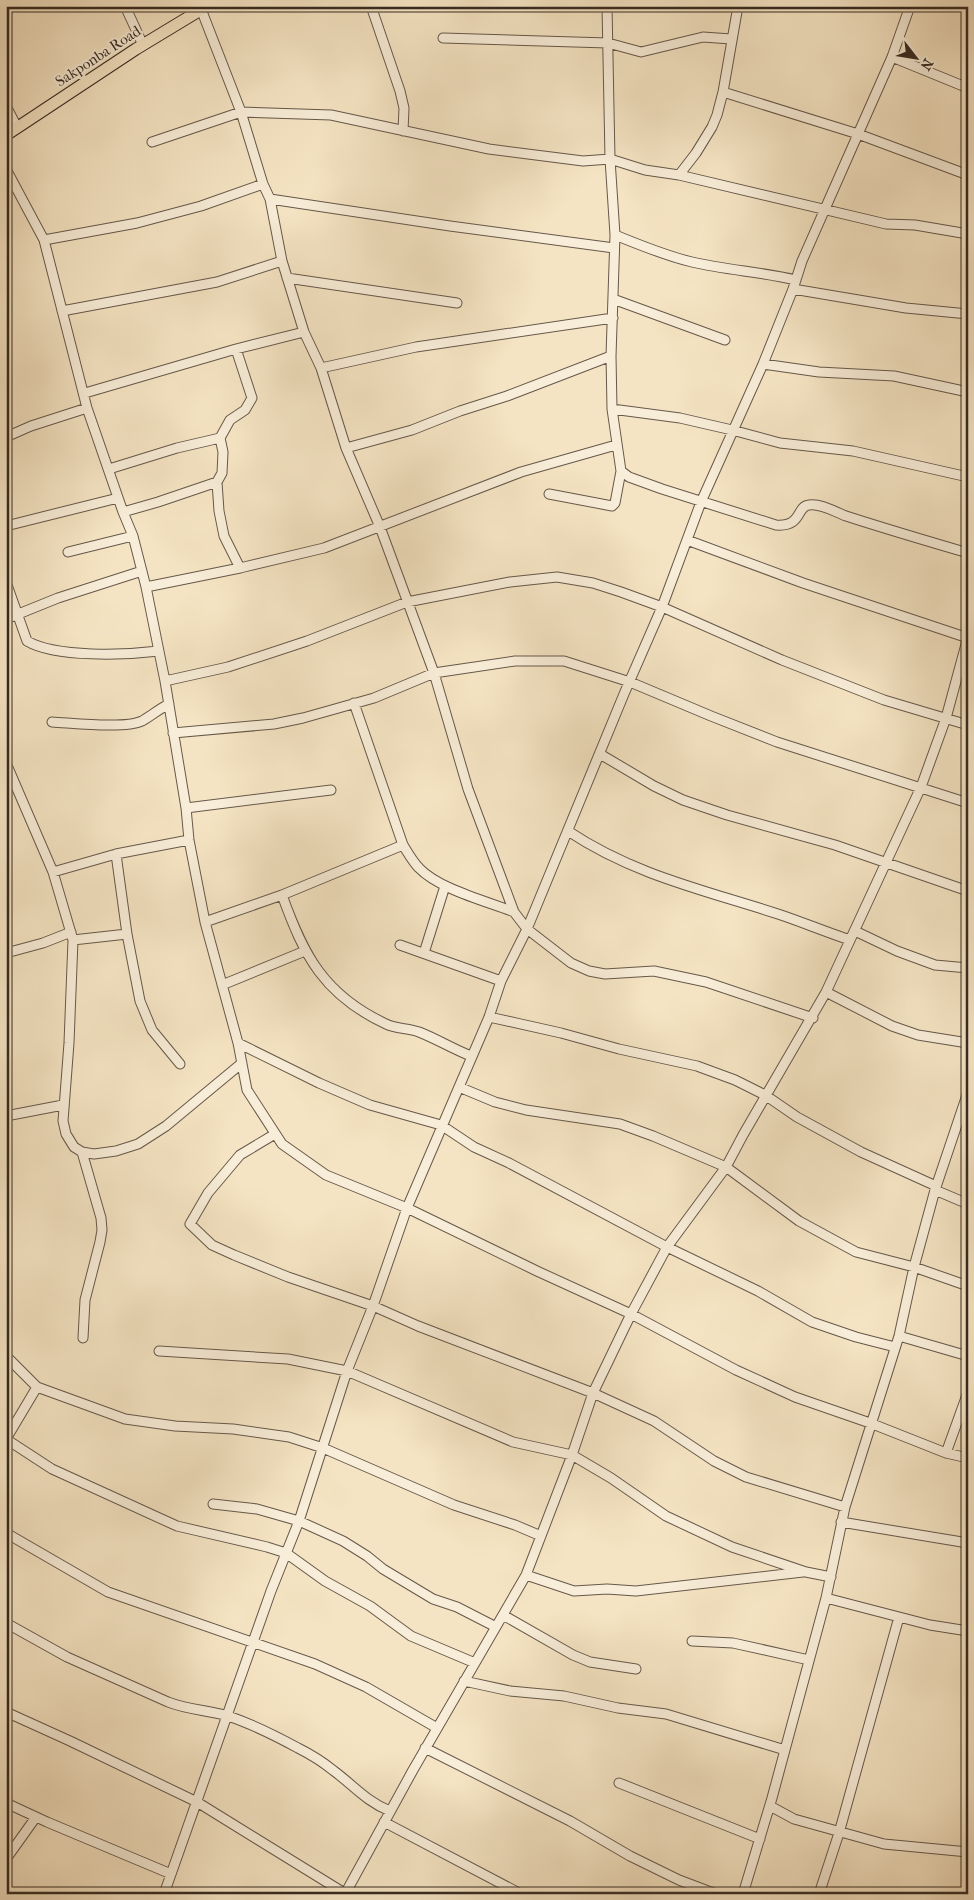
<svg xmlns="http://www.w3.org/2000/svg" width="974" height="1900" viewBox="0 0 974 1900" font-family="'IM FELL French Canon',serif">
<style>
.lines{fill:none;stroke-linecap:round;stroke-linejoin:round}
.minor-casing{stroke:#66584a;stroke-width:11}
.major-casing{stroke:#362a21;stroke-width:13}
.minor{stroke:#f8edd8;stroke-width:9}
.major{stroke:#f5e4c3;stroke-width:11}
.labels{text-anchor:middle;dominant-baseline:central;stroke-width:4;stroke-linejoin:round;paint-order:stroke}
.street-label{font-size:15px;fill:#362a21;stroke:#f8edd8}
</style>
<rect width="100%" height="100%" fill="#f5e4c3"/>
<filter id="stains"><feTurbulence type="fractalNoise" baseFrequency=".004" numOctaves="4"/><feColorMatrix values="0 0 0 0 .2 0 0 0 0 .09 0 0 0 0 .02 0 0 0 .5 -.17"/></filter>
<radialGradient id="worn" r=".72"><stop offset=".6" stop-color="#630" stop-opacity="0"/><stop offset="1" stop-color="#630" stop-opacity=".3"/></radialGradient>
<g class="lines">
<defs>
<path id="minor" d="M125,6l18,39
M371,6l29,85 4,17 -1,23
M607,6l3,153 5,76 -4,121 1,53 9,62 8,6 33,12 114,36c27,2 20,-19 33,-20 12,-2 26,7 37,11 40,13 81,25 122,37
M6,7l2,-1
M201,9l40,103 22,72 7,15 12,62 22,71 17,36 25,80 34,79 54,146 34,116 46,123 13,17 44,34 18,8 16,3 49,-3 52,11 107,36
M443,38l165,5 33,9 62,-15 28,2
M892,57l76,31
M723,92l135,42 110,41
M6,106l11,21
M152,142l89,-30 90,3 158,34 94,12 27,-2 35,11 34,5 207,49 29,1 53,9
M6,169l38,71 43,168 36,104 10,24 13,51 19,94 21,127 3,32 16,82 33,121 81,40 51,22 71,20 33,22 35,16 158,84 91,44 54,31 44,15 39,10
M679,175l17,-22 16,-26 5,-12 6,-23 15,-86
M270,199l180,27 164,22
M615,235c25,10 51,21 77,27 34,8 70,10 104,18
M44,240l93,-17 64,-17 62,-22
M287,278l170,25
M793,289l113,19 62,6
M613,299l112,41
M62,311l155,-29 65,-21
M236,349l16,49 -7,12 -15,10 -10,18 3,14 -1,21 -5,9 2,29 5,25 16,32
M763,364l56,8 75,4 74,16
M321,368l95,-21 197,-29
M85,393l151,-44 68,-17
M612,409l68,9 52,12 48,13 73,8 115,26
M6,437l25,-11 56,-18
M346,448l66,-18 48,-19 47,-15 104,-40
M109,469l68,-21 43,-10
M549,494l63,12 3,-3 6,-32
M123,512l35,-10 59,-20
M6,526l112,-28
M687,540l116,43 165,55
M68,552l65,-16
M6,582l21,59c29,17 99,14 132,10
M146,587l94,-19 84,-20 197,-76 95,-27
M6,619l52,-21 84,-27
M165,681l63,-14 79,-26 100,-39 103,-20 47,-5 36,6 28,9 41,15 120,53 102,40 84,25
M354,703l49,142
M52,722c21,1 73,7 90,-1 9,-5 17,-12 27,-17
M173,733l101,-9 29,-6 71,-20 60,-25 81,-12h49l66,21 81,34 66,26 191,61
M600,754l54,32 29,14 44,15 108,30 133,46
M6,763l47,109 63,-18 73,-14
M186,808l145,-18
M568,831c66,44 136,59 210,83 24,8 48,18 72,26
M116,854l11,80 13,67 12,29 28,34
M53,872l20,68 -4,103 -6,78 3,13 8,13 8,5 12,2 22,-3 22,-7 28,-18 76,-63
M282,895c22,61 42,100 104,129 10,5 22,4 33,8 18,7 34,17 52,24
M205,922l77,-27 121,-50c5,8 10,17 16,23 20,21 67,33 95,44
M855,931l42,20 38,14 33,3
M73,940l54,-6
M400,945l101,36
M6,953l37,-10 28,-11
M424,953l21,-67
M222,985l83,-34
M826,992l66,34 26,9 50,8
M489,1017l72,16 58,16 78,17 38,14 30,15 32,22 64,35 75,34
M238,1043l9,47 35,54 44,31 81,33 132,64 92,42 105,56 59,27 75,26 76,30 22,5
M459,1087l36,15 31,8 94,14 33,12 73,31 73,54 57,31 58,15 54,19
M6,1116l57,-11
M275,1134l-35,21 -32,38 -18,31 22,21 22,10 54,22 85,29 45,20 175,67 61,28 60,40 32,16 99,30
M82,1152l19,66 1,12 -2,12 -15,58 -2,38
M935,1190l33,14
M899,1336l69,20
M159,1351l129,8 59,12 166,71 59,13 39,23 55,38 66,31 74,25 25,5
M6,1356l31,31 88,32 50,7 58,3 56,8 34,11 131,57 61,20 26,11
M37,1387l-31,52 46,30 125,57 90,21 19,6 39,28 45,25 41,30 64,27
M946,1453l22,-61
M213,1504l44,5 42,12 44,20 24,15 16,13 50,30 24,8 39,20
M841,1522l127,21
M6,1533l102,59 207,72 51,23 71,41
M526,1575l48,16 33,-2 29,2 167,-19
M826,1598l104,27 38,6
M503,1615l70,40 17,7 46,7
M6,1623l61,34 101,45c20,8 40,8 60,14 24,8 48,20 70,32 12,6 25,14 36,23 19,14 33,31 56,40
M692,1641l41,2 76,17
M464,1681l46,10 54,5 54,12 48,6 119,36
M6,1712l64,29 127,61 149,92
M425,1748l145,73 60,35 49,24 37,14
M619,1783l141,56
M6,1803l41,19 124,52
M770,1806l24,13 90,25 84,8
M384,1822l137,72
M6,1859l30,-42
M164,1894l107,-303 28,-70 48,-150 26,-65 34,-98 82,-191 12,-36 26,-52 97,-235 38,-87 39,-105 62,-138 30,-75 9,-28 90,-204 18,-51
M345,1894l68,-124 113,-195 46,-120 21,-62 38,-79 36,-67 59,-80 17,-32 83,-143 95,-205 25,-69 22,-81
M743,1894l29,-96 54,-200 19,-91 54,-171 15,-69 21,-77 33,-98
M819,1894l20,-61 60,-216
M965,1894l3,-7"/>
<path id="major" d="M6,135l130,-86 71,-43"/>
</defs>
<use href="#minor" class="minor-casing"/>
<use href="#major" class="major-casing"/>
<use href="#minor" class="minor"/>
<use href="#major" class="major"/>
</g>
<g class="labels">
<g class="street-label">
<text transform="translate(98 56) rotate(-33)">Sakponba Road</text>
</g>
</g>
<rect width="974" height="1900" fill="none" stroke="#f5e4c3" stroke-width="25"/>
<rect x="8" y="8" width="959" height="1885" fill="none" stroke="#362a21" stroke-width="2.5"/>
<rect x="12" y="12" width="949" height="1875" fill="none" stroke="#362a21"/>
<g transform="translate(916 58) rotate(121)" stroke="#f8edd8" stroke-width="4" paint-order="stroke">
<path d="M0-4L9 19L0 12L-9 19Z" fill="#362a21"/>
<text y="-8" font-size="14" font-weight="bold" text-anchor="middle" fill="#362a21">N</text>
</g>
<rect width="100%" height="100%" filter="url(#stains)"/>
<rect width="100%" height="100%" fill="url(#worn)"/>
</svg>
